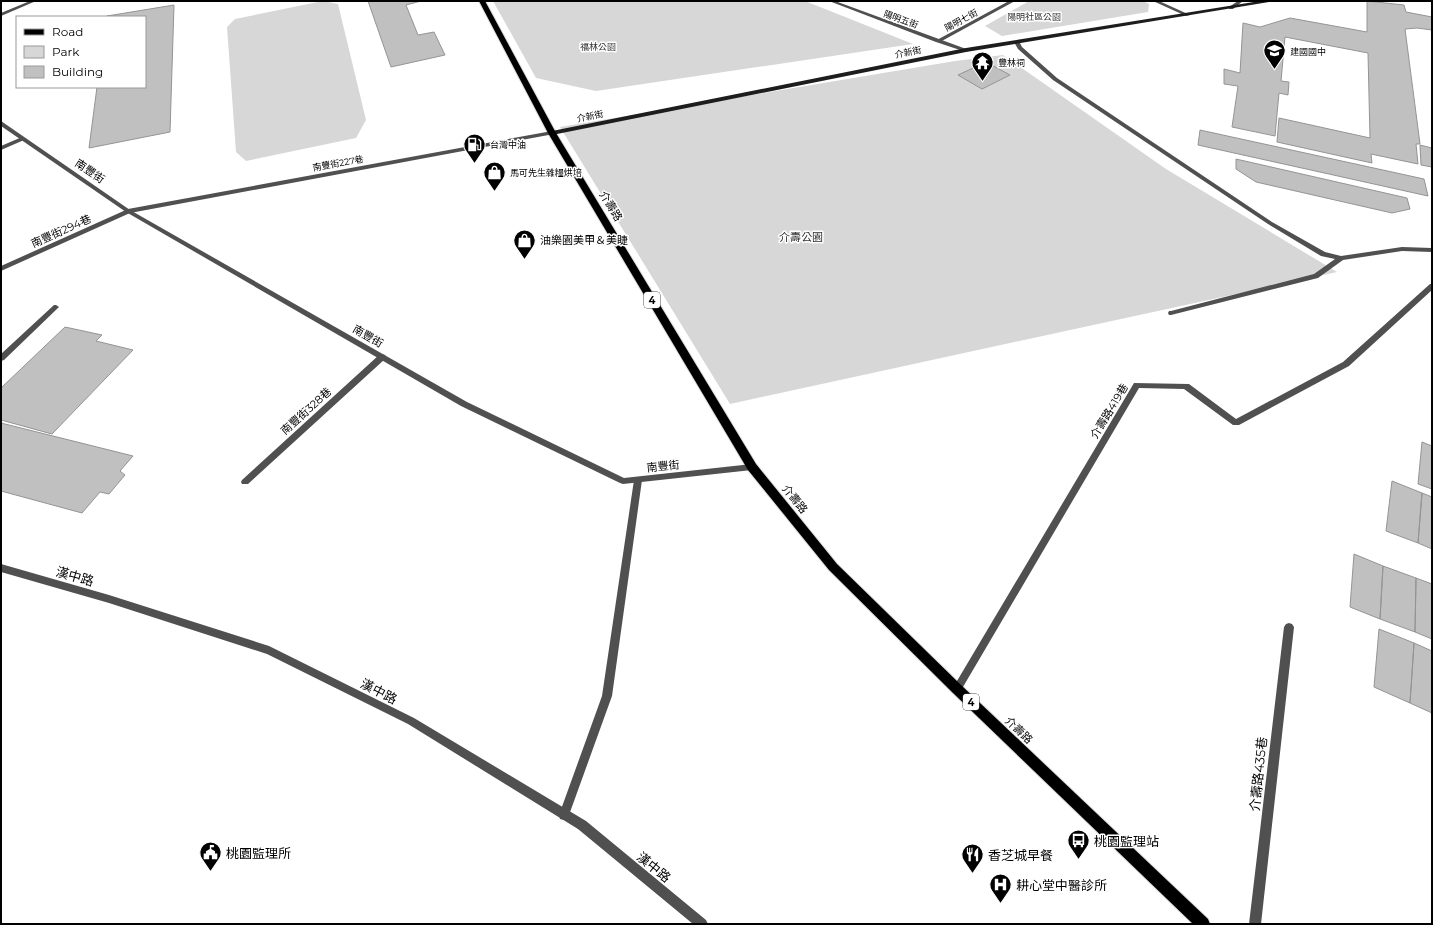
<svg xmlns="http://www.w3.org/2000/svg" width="1433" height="925" viewBox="0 0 1433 925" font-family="Montserrat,'Noto Sans TC',sans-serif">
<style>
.green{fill:#d7d7d7}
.building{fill:#c0c0c0;stroke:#949494}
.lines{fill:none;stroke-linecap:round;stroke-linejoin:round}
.primary-casing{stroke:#dbdbdb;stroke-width:2}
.lane{fill:#505050;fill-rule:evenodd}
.street{fill:#505050;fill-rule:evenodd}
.secondary{fill:#1d1d1d;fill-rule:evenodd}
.primary{fill:#000;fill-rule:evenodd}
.labels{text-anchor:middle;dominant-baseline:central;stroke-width:3;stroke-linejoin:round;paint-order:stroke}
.far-park-label{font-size:9px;fill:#2e2e2e;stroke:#fff}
.far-street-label{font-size:9px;fill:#000;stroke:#fff}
.far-poi-label{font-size:9px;fill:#000;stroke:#fff;text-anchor:start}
.shield{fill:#fff;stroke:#4c4c4c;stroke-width:1}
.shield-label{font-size:10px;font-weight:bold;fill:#000}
.street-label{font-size:11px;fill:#000;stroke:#fff}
.park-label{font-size:11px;fill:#2e2e2e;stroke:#fff}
.poi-label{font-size:11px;fill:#000;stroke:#fff;text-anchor:start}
.near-street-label{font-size:13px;fill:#000;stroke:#fff}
.near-poi-label{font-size:13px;fill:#000;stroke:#fff;text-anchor:start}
</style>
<rect width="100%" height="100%" fill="#fff"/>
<path class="green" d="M323,1l15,3 28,116 -10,18 -110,23 -10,-9 -9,-125 8,-8z
M493,1h312l108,43 -317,47 -60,-13z
M1029,1h114l6,3 -1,8 -146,24 -17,-10z
M1003,55l163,114 171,103 -607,132 -170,-277 395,-66z"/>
<path class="building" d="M368,1h53l-15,4 12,30 16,-3 11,23 -54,12z
M1367,1l37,4 2,7 26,5v13l-15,-2 -12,1 15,115h-4l2,20 -47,-10 1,9 -95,-21 2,-24 91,20 -2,-85 -83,-16 -4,44 8,1 -1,13 -9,-2 -4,43 -43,-9 6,-41 -14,-2v-15l16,4 3,-50 17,4 30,-9 77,14z
M174,5l-4,127 -81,16 8,-61h48v-70l-38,-1z
M986,62l24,13 -28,14 -24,-14z
M1200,130l224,49 4,17 -230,-51z
M1420,145l12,3v26v-7l-11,-2z
M1236,159l171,39 3,11 -18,4 -136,-31 -20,-13z
M65,327l37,8 -6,6 37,9 -81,84 -51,-14v-32z
M1,423l132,33 -13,15 5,4 -16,19 -9,-2 -18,21 -81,-22z
M1422,442l10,4v43l-14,-5z
M1392,481l30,12 -4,50 -32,-12z
M1422,493l10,4v52l-14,-6z
M1354,554l29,12 -3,53 -30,-12z
M1383,566l33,12 -1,54 -35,-13z
M1416,578l16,6v55l-17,-7z
M1379,629l35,14 -4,60 -36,-16z
M1414,643l18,8v62l-22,-10z"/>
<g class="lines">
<defs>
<path id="primary" d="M479,1h6l71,132 200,331 81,100 124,121 247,234 2,5h-17l-240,-231 -124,-123 -81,-100 -200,-337z"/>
</defs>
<use href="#primary" class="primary-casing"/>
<path class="lane" d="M1009,1h6l-75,41 -5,-1z
M1153,1h6l31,14 -4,1z
M1238,1h5l-10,8h-4v-2z
M1015,41h4l3,6 35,31 215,144 53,30 16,4 61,-9 30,1v4l-30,-1 -59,9 -25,18 -147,37h-2l-1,-2 1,-2h2l143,-37 21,-15 -14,-3 -53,-32 -215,-144 -35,-31 -4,-7z
M552,131l3,2 -1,1 -424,79 -129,58v-5l127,-57z
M22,137l2,1v2l-23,10v-4z
M1430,284h2v6l-83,76 -110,59h-6l-49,-36 -45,-1 -179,304 -3,2 -3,-2 -2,-3 2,-3 180,-303 55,1 47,35 107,-57z
M54,305h2l3,2 -55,53 -3,1v-7z
M382,354l3,1 1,2 -1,2 -137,125h-6l-1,-2 1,-2 137,-125z
M638,477l3,1 1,2 -30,216 -43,119 -1,4 -4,1 -4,-1 -1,-4 43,-119 32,-216 1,-2z
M1289,623l3,1 2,3 -33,297h-12l35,-297 2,-3z"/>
<path class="street" d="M30,1h6l-35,15v-3z
M829,1h6l134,49 -3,2 -30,-10z
M1,121l129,89 337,192 157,76 128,-14 3,1 1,2 -1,2 -3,1 -129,14 -3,-1 -159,-77 -335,-194 -125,-86z
M1,564l108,31 160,51 145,72 172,103 120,99 2,4h-15l-115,-95 -170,-105 -141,-70 -158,-51 -108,-31z"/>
<path class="secondary" d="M1260,1h11l-2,1 -303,50 -414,83 -3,-2 3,-2 414,-83z"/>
<use href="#primary" class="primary"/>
</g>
<defs>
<symbol id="school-pin" viewBox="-11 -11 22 30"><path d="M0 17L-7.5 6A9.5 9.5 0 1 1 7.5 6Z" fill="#000" stroke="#fff"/><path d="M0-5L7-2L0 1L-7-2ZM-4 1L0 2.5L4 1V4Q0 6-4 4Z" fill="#fff"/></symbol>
<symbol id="temple-pin" viewBox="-11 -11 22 30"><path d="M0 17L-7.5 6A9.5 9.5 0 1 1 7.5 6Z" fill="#000" stroke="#fff"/><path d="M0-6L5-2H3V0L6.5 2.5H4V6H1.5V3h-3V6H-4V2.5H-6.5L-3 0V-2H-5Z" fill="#fff"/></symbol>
<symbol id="fuel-pin" viewBox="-11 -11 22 30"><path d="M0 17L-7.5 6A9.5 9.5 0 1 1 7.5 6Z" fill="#000" stroke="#fff"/><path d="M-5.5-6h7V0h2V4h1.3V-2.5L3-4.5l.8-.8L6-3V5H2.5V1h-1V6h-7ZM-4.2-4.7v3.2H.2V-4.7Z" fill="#fff"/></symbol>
<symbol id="shop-pin" viewBox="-11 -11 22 30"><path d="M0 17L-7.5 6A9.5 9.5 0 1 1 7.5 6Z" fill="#000" stroke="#fff"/><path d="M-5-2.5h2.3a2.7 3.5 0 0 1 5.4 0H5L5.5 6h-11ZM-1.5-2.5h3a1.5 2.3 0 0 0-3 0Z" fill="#fff"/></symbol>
<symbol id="bus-pin" viewBox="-11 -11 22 30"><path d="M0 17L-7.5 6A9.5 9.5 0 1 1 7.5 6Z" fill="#000" stroke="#fff"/><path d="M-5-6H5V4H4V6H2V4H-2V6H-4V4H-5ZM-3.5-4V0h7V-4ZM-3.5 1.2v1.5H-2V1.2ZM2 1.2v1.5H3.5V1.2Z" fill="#fff"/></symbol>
<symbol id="civic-pin" viewBox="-11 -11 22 30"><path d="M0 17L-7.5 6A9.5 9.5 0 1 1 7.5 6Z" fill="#000" stroke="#fff"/><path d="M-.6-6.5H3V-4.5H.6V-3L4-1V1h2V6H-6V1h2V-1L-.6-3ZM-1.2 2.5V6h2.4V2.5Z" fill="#fff"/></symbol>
<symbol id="restaurant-pin" viewBox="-11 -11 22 30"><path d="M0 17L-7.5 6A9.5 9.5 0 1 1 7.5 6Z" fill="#000" stroke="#fff"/><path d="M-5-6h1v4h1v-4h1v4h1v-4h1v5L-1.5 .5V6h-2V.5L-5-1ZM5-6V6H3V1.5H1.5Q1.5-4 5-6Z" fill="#fff"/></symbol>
<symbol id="hospital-pin" viewBox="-11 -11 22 30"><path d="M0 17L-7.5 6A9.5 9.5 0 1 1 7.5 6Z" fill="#000" stroke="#fff"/><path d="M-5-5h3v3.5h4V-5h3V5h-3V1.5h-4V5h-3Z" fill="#fff"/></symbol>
</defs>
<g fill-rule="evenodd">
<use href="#school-pin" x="1262" y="38" width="25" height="34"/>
<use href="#temple-pin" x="970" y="50" width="25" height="34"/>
<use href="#fuel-pin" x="462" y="132" width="25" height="34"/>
<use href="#shop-pin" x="482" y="160" width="25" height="34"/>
<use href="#shop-pin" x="512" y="228" width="25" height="34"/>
<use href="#bus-pin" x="1066" y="828" width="25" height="34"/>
<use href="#civic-pin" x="198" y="840" width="25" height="34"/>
<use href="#restaurant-pin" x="960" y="842" width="25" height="34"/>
<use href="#hospital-pin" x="988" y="872" width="25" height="34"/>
</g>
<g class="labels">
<g class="far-park-label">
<text x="1034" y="16">陽明社區公園</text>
<text x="598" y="46">福林公園</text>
</g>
<g class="far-street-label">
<text transform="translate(901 19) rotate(20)">陽明五街</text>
<text transform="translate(961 20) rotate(-28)">陽明七街</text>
<text transform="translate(908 52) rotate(-11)">介新街</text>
<text transform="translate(590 116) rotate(-11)">介新街</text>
<text transform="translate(338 163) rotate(-10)">南豐街227巷</text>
</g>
<g class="far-poi-label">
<text x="1290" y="51">建國國中</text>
<text x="998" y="62">豐林祠</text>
<text x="490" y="144">台灣中油</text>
<text x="510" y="172">馬可先生雜糧烘培</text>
</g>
<g class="shield">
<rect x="644" y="292" width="16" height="16" rx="3"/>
<rect x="963" y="694" width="16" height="16" rx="3"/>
</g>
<g class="shield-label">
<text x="652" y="300">4</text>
<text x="971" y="702">4</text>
</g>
<g class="street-label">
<text transform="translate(90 171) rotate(34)">南豐街</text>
<text transform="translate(611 206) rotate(59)">介壽路</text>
<text transform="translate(61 231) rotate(-24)">南豐街294巷</text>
<text transform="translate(368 336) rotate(30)">南豐街</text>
<text transform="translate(306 411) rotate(-42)">南豐街328巷</text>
<text transform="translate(1109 411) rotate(-59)">介壽路419巷</text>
<text transform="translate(663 466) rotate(-6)">南豐街</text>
<text transform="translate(795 499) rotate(51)">介壽路</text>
<text transform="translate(1019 730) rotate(44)">介壽路</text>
</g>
<g class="park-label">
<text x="801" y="237">介壽公園</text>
</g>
<g class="poi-label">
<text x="540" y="240">油樂園美甲＆美睫</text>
</g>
<g class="near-street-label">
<text transform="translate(75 576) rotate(16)">漢中路</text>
<text transform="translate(379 691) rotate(27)">漢中路</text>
<text transform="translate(1258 774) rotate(-84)">介壽路435巷</text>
<text transform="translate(654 867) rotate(39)">漢中路</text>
</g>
<g class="near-poi-label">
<text x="1094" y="841">桃園監理站</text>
<text x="226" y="853">桃園監理所</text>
<text x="988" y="855">香芝城早餐</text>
<text x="1016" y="885">耕心堂中醫診所</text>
</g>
</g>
<rect width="1433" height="925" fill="none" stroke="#000000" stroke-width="4"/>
<rect x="16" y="16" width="130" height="72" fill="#ffffff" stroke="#999999"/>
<rect x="24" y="29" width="20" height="6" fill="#000000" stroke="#999999"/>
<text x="52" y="36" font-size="12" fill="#000000">Road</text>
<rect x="24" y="46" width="20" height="12" fill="#d7d7d7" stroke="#999999"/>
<text x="52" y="56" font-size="12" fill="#000000">Park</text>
<rect x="24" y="66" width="20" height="12" fill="#c0c0c0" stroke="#999999"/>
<text x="52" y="76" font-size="12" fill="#000000">Building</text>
</svg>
